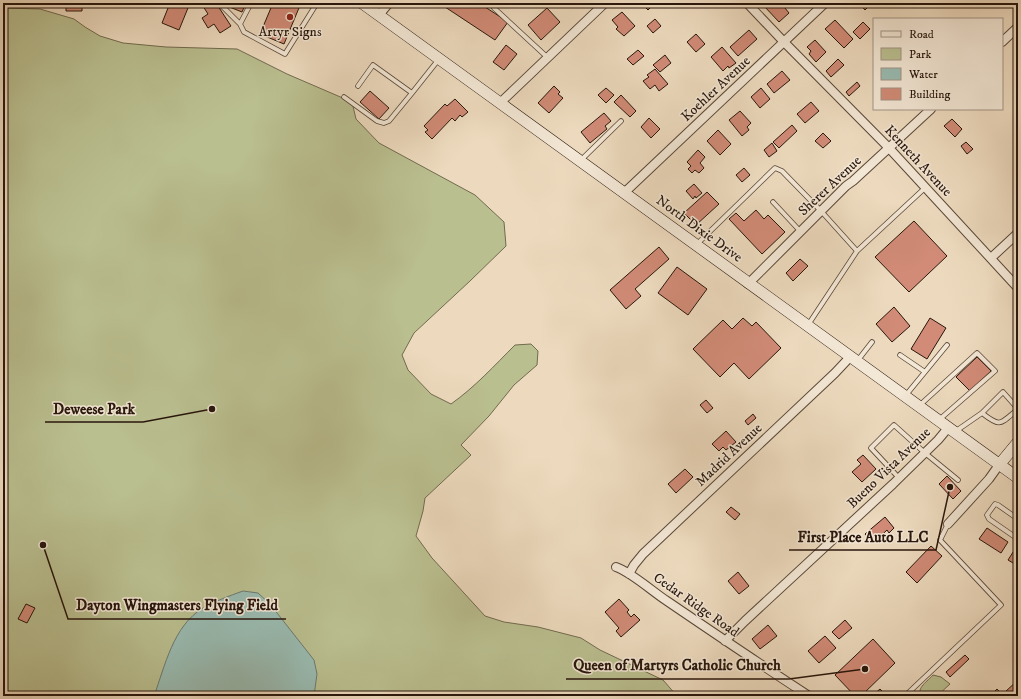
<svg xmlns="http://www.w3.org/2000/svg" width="1021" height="699" viewBox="0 0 1021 699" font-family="'IM FELL DW Pica',serif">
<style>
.green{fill:#babf90;stroke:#716a4e}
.water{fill:#99bbb1;stroke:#6c796f}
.building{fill:#d18b77;stroke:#28160c}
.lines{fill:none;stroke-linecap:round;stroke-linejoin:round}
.lane-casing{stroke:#594738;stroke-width:5.5}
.street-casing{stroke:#594738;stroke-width:10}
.secondary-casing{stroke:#28160c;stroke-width:12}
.lane{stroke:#f3e7d5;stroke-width:4}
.street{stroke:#f3e7d5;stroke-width:8}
.secondary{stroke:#f3e7d5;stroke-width:11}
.poi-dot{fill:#8f2418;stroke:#f3e7d5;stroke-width:1.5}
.labels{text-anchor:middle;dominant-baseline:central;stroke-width:3;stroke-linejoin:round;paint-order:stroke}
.poi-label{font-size:14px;fill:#28160c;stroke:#f3e7d5}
.street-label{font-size:14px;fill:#28160c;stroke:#f3e7d5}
.leader{fill:none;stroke:#28160c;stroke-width:1.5}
.callout-dot{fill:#28160c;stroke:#f3e7d5;stroke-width:1.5}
.callout-label{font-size:15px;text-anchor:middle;font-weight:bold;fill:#28160c;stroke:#f3e7d5;stroke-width:3;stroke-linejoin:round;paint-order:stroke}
</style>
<rect width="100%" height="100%" fill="#eddabe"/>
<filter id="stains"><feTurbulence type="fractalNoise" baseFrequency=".005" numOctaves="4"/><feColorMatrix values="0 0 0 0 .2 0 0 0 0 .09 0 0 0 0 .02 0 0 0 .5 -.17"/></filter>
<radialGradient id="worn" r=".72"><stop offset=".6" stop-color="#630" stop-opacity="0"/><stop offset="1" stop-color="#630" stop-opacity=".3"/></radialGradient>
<path class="green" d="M3,8l37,1 34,10 11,8 15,9 23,7 43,4 71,2 50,25 65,28 4,17 23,24 96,52 29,27 2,24 -36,35 -56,52 -12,22 6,15 23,24 20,10c24,-17 43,-38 64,-59l16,-1 7,7 -1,14 -23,20 -25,31 -28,29 10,10 -46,43 -2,13 -7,25 16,22 53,58 19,6 34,5 43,11 19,12 63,30 14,16h-674z
M933,675l8,2 9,7 -13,12h-16c-5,-8 7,-15 12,-21z"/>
<path class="water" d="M243,591l15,2 12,11 44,56 3,14 -3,22h-160c11,-30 19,-70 49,-88 12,-7 26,-12 40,-17z"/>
<path class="building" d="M66,3h16v8h-16z
M170,3h20l-11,27 -17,-7z
M201,3h15l15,23 -11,7 -6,-9 -6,4 -6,-10 6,-4z
M229,3h17l-4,9 -15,-6z
M273,3h28l-17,41 -24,-10z
M439,3h40l29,19 -13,18z
M641,3h14l-7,7z
M767,3h14l8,10 -10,9 -15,-16z
M859,3h13l-7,7z
M547,8l13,14 -19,18 -13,-15z
M622,12l13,14 -11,10 -8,-7 2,-2 -6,-7z
M655,19l6,7 -8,7 -6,-7z
M835,20l18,19 -9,9 -19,-19z
M863,22l7,7 -10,10 -7,-7z
M749,30l8,9 -19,17 -8,-9z
M696,34l9,10 -9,8 -9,-10z
M815,40l11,12 -10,10 -7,-8 2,-3 -4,-4z
M506,45l11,9 -13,16 -11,-8z
M722,47l14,16 -7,5 -1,-2 -5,5 -12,-14z
M638,50l6,6 -11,9 -6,-6z
M665,55l6,8 -11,9 -7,-7z
M838,59l6,6 -13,12 -5,-6z
M655,69l13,15 -9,7 -4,-6 -5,4 -7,-8 6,-4 -2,-2z
M782,71l8,9 -16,13 -7,-9z
M857,82l3,4 -11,10 -3,-4z
M554,86l6,6 -2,2 5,4 -14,15 -11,-10z
M606,88l8,7 -8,8 -8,-8z
M761,88l9,11 -10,9 -9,-11z
M370,91l19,17 -10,11 -19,-17z
M621,95l15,16 -6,6 -16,-15z
M455,99l13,13 -6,5 -2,-2 -5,6 -3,-3 -20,21 -7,-7 3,-2 -4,-4 21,-22 2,2z
M811,102l8,9 -14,12 -8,-9z
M740,111l11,12 -4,4 2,3 -7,6 -13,-16z
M604,113l7,8 -6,5 2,3 -17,14 -9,-11z
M649,118l11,11 -9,9 -10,-11z
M952,119l10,10 -7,8 -11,-11z
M792,125l5,6 -18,17 -6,-6z
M718,130l13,14 -11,11 -13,-14z
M823,133l8,8 -8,7 -8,-7z
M966,142l7,7 -6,5 -6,-8z
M772,143l5,8 -8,6 -5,-7z
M698,150l7,7 -5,6 4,5 -5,5 -4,-3 -3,3 -4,-4 3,-3 -4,-4z
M744,168l6,7 -8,7 -6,-7z
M694,184l8,9 -6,5 -1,-2 -2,3 -7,-8z
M707,192l12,12 -23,21 -12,-12z
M756,210l8,9 4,-4 17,17 -23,22 -33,-35 7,-6 8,8z
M914,221l33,35 -38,36 -34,-35z
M659,247l10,12 -34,30 6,7 -15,13 -16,-19z
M800,259l8,7 -15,15 -7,-8z
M677,267l30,22 -19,26 -30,-22z
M894,307l16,19 -18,16 -16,-18z
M743,318l9,8 4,-4 25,26 -32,31 -15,-16 -14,14 -27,-28 30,-29 9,9z
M930,318l16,10 -19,31 -16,-10z
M977,357l14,14 -21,20 -14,-14z
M706,400l7,8 -6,5 -7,-8z
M753,414l3,4 -8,7 -3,-4z
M726,431l10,11 -10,8 -3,-3 -4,4 -7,-7z
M863,455l13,14 -14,13 -10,-10 9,-8 -4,-4z
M685,469l8,8 -17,16 -8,-9z
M947,476l14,15 -8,8 -14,-15z
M731,507l9,7 -5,6 -9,-8z
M885,517l9,11 -5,5 -2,-3 -14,13 -8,-9z
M987,528l21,14 -7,11 -22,-14z
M931,546l11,10 -25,27 -11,-11z
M1015,549l3,2v15l-10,-6z
M738,572l11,14 -10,8 -11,-13z
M619,599l10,11 -2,2 4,5 3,-3 6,6 -19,17 -5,-6 3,-3 -14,-16z
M26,604l9,4 -8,15 -9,-4z
M845,620l7,8 -13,11 -7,-7z
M768,625l9,11 -17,13 -8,-10z
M825,636l11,12 -17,15 -11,-12z
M873,639l22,24 -34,33h-6l-20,-21z
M965,655l4,4 -19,18 -4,-5z
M1018,680v16h-9l-4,-4z
M880,689l7,7h-15z
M997,689l7,7h-14z"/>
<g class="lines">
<defs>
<path id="lane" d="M219,3l21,21 11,-21
M492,3l2,5 53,49
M240,24l4,8 41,22 32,-51
M358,86l15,-21 39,28 27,-34
M344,97l33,24 7,2 5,-2 23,-28
M580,161l41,-40
M773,202l27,29
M697,244l78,-76 7,3 39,40 36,40 -49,74
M857,251l69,-64
M900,355l25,17
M858,360l14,-18
M906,395l41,-50
M920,405l57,-52 18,18 -55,48
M982,413c19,15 18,11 36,-4
M956,431l26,-18 21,-21 15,17
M899,478l-28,-30 23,-23 31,28 33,27
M1018,519l-20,-14 -3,-1 -8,11 2,4 29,20
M907,696l-1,-1 95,-90 -61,-65 8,-16"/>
<path id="street" d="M747,3l37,39 105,106 129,140
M379,15l10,-12
M1002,42l16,-15
M500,103l105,-100
M624,193l201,-190
M991,258l27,-25
M748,284l98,-98 7,-5 78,-72
M948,524l41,-45 10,-14
M616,567c15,5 37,25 51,34 47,32 94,64 142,95
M629,574l5,-9 9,-11 192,-181 15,-16
M725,641l20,-20 148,-137 45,-44 10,-12"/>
<path id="secondary" d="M362,3l656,475
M999,465l19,-23"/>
</defs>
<use href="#lane" class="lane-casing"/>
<use href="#street" class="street-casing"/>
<use href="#secondary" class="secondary-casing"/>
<use href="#lane" class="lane"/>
<use href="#street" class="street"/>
<use href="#secondary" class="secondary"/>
</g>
<circle class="poi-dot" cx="290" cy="17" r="4"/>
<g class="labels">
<g class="poi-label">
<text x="290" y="32">Artyr Signs</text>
</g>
<g class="street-label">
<text transform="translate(716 89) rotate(-43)">Koehler Avenue</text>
<text transform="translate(918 161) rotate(47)">Kenneth Avenue</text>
<text transform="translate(830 186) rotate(-43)">Sherer Avenue</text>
<text transform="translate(699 229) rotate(36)">North Dixie Drive</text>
<text transform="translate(729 455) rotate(-43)">Madrid Avenue</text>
<text transform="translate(889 468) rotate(-44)">Bueno Vista Avenue</text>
<text transform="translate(696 605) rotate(35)">Cedar Ridge Road</text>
</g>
</g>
<path class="leader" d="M212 409L143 422H45M950 487L936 550H789M43 545L68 619H286M865 669L789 679H566"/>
<g class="callout-dot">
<circle cx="212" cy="409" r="4"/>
<circle cx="950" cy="487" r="4"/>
<circle cx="43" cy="545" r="4"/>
<circle cx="865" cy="669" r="4"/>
</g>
<g class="callout-label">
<text x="94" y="414">Deweese Park</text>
<text x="863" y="542">First Place Auto LLC</text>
<text x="177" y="610">Dayton Wingmasters Flying Field</text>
<text x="677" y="670">Queen of Martyrs Catholic Church</text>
</g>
<rect width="1021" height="699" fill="none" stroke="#eddabe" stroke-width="16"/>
<rect x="4" y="4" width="1013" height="691" fill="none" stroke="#28160c" stroke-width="2"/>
<rect x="8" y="8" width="1005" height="683" fill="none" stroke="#28160c"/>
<rect x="873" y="18" width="130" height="92" fill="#f3e7d5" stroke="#a29385"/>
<rect x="881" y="31" width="20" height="6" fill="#f3e7d5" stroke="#a29385"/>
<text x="909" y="38" font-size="12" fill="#28160c">Road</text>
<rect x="881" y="48" width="20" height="12" fill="#babf90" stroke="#a29385"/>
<text x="909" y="58" font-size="12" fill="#28160c">Park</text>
<rect x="881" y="68" width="20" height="12" fill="#99bbb1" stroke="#a29385"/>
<text x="909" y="78" font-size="12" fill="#28160c">Water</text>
<rect x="881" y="88" width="20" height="12" fill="#d18b77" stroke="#a29385"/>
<text x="909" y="98" font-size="12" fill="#28160c">Building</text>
<rect width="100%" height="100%" filter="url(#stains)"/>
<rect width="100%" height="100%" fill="url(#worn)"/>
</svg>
